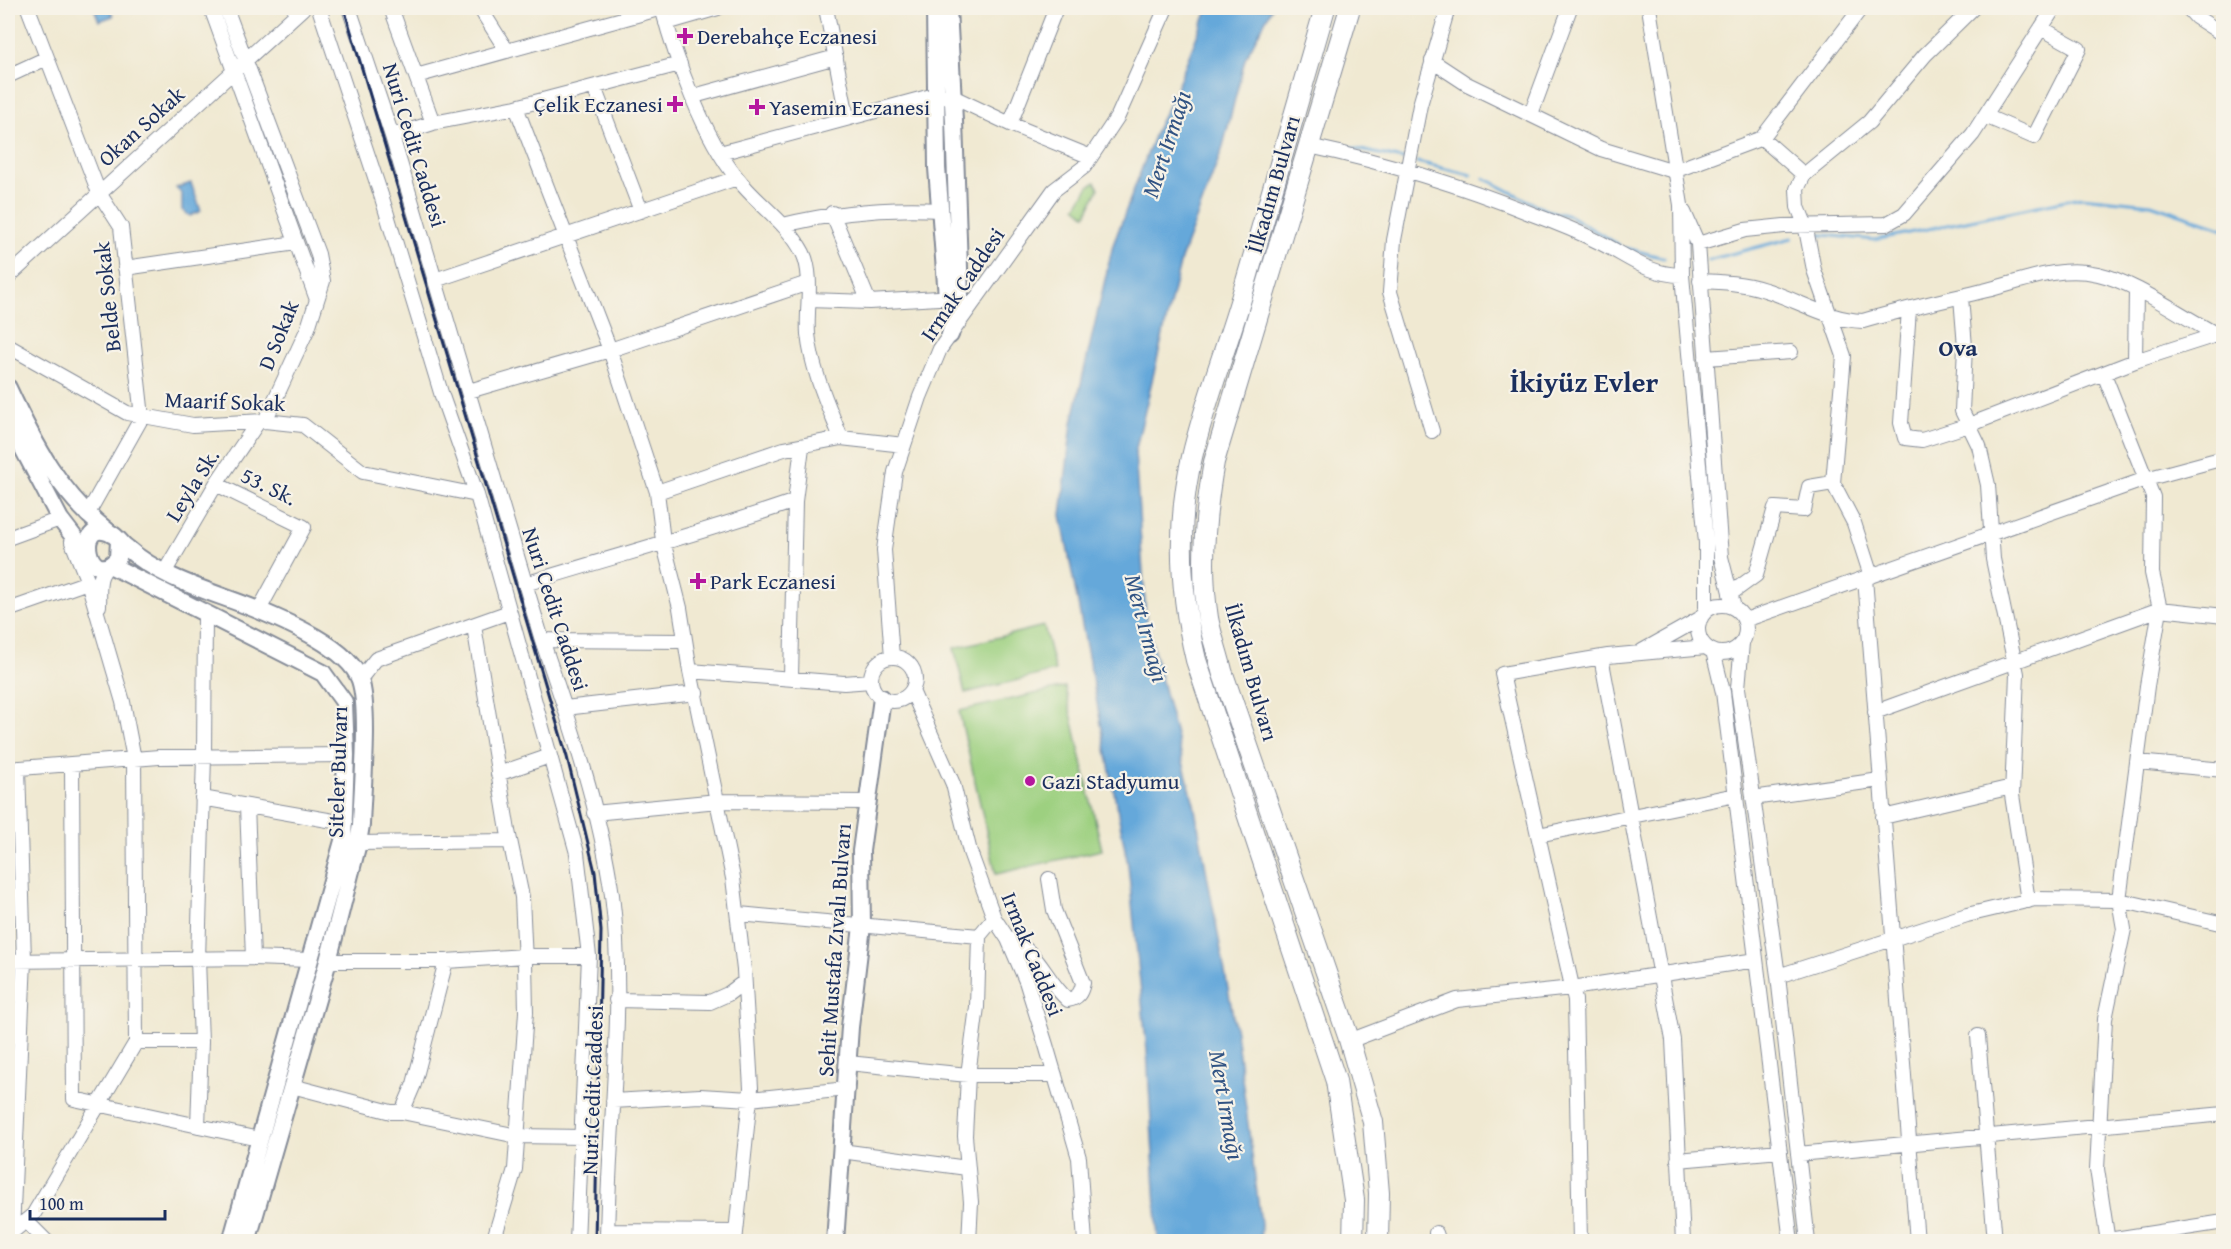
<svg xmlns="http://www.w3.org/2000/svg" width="2231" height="1249" viewBox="0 0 2231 1249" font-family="'Gentium Book Plus',serif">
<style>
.green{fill:#9dd080;stroke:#5c806f;stroke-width:1.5}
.water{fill:#65a8da;stroke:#406c9c;stroke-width:1.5}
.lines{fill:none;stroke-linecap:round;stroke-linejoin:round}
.stream{stroke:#65a8da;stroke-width:3}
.minor-casing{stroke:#868c98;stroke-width:16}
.major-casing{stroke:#868c98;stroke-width:20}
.highway-casing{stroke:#868c98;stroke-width:22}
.minor{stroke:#fff;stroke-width:14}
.major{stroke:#fff;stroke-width:16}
.highway{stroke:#fff;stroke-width:20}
.rail{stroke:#1b2f5e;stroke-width:3}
.poi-dot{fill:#b5179e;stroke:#f7f3e8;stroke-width:2}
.labels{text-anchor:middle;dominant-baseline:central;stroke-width:4.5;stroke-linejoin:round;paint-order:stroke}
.poi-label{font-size:22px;fill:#1b2f5e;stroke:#f7f3e8;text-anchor:start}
.street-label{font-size:22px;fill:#1b2f5e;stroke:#f7f3e8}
.water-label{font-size:24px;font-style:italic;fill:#315383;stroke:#f7f3e8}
.neighbourhood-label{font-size:24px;font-weight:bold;fill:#1b2f5e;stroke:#f7f3e8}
.district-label{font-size:28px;font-weight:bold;fill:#1b2f5e;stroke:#f7f3e8}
</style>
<rect width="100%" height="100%" fill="#f7f3e8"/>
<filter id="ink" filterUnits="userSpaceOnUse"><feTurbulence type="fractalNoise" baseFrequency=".0167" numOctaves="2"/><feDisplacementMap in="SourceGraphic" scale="12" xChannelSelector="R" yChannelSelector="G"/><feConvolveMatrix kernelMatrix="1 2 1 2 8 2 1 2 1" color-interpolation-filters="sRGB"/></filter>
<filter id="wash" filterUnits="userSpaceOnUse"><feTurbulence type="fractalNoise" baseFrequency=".008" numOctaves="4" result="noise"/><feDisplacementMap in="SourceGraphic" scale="24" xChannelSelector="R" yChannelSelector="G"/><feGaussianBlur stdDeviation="1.35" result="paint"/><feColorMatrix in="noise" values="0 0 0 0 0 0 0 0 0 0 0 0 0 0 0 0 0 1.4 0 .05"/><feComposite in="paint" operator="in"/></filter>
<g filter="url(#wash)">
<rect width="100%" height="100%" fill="#f0e9d2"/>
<path class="green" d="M1095,182l4,6 -13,27 -10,-8 13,-21z
M1044,626l11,45 -90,22 -11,-45z
M1065,687l37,163 -106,24 -37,-163z"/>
<path class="water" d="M94,8h16l3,8 -14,5z
M1208,8h64l-27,51 -23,91 -41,109 -46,193 11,168 48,184 42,228 25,192 -1,18 -102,-1 -11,-190 -19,-186 -67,-350 11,-92 41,-178 44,-117 17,-34z
M191,183l10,28 -11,5 -8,-6v-16l-6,-6z"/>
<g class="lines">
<path class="stream" d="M1328,143l75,16
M1417,162l54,13
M1484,178l62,32 24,6 49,29
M1813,234l62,6 206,-43 70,7 73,25
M1626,248l38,10
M1708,260l84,-22"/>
</g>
</g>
<g filter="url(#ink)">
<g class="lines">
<defs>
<path id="minor" d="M28,8l71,185 22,34 21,190 -55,98
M211,8l105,289
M226,8l92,246 5,27 -15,47 -43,93
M319,8l63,190 60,198 35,99 73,261 -52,18
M349,8l43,128 150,504c28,82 58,169 70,255 14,111 -4,235 -5,347
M391,8l42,115
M480,8l27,43
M662,8c14,52 41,128 75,170 20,26 50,44 66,75 11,23 3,56 5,81 4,37 20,71 33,104
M826,8l21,109
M1649,8l32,197 1,70 24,268v68
M2188,8l8,9 28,18
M666,23l52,-15
M1432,61l35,23 134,65 73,22 88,-33 99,-130
M8,76l39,-18
M416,76l246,-68
M594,87l47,124
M694,96l142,-39
M516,107l94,243 47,142 6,49 17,67 10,63 43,207 11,92 7,118 -16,154
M1531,114l39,-106
M1985,116l49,21 45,-88 -38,-21
M1010,124l46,-116
M392,136l41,-13 83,-16 164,-43
M1762,138l42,37
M1309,146c75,16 151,39 223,68 22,8 45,17 67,28 29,14 49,33 83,33
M720,153l215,-58 18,2 57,27 81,33
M1684,212l14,32 23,313 13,51
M832,213l37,89
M783,225c53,-13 104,-18 158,-15
M1698,244l47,-14 39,-4 102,-2 18,-10 69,-80 81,-126
M125,268l171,-25
M8,277l295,-269
M435,280l302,-102
M1700,281c22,1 44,2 65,9 33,10 63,30 98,31 41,-12 83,-21 124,-31 37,-9 72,-25 111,-16 40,9 88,46 126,64
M1961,297l4,50 -3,64 17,35 9,39 5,74 24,115 -5,121 16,106
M809,300l60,2 87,-5
M1909,309l-8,114 4,15 17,2 47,-15 166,-64 81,-26
M8,346l119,67 66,12 72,-4 38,4 60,47 114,23
M1706,358l85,-6
M2135,361l1,-71
M469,391l141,-41 198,-67
M1432,431l-42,-139 4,-52 26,-135 28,-97
M216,484l88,43 -45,83
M657,492l127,-43 57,-11 63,7
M8,538l52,-19 4,6
M164,573l52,-89 42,-62
M1871,576l-17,-53 -21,-40 11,-127 -30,-86 -9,-46 -7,-17 -1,-18 7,-14 65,-53 56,-67 48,-47
M1865,578l52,664
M525,584c90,-28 181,-52 270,-83
M1730,594l26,-19 19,-67 29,2 5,-23 24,-4
M1698 629a24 24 0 1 1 48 0a24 24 0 1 1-48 0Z
M99,606c1,-15 -3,-32 11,-41
M8,610l80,-28
M1745,620l401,-141 78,-21
M474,626l34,205 14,66 3,65 1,50 -11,157 -22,73
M542,640l143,1
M1742,643l-4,45 40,288 30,266
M1642,651l59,-33
M1713,651l10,41 68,550
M892,657l-8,-107 11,-78 25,-75 20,-48 114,-159 30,-23 34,-51 48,-108
M1601,657l72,383 10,202
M871 679a22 22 0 1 1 44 0a22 22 0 1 1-44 0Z
M690,671l154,12 27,-2
M791,677l4,-176 7,-54
M360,679l16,-20 133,-47
M912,691l41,93 17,68 24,66 14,21 18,42 20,64 33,113 6,84
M565,708l131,-15
M1875,712l285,-103 64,7
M550,756l27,97 12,103 -12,286
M2137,762l87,8
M72,764l2,335 185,40
M8,769l151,-12 187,-2
M202,798l143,25
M1753,798l127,-18
M247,806l6,152
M594,813l124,-12 150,1
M1883,817l129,-30
M1538,835l198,-40
M358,843l152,-2
M739,914l240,22
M1008,939c32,12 36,40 60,61 10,-2 13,-7 15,-17l-29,-73 -5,-31
M8,961l245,-3 56,2
M328,961h118l79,-5h64
M1778,976l189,-61 68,-16 84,1 28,-214 13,-77 -8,-36 1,-76 -49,-123
M616,1000l94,2 18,-8 16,-12
M1978,1036l17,206
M1349,1041l108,-41 115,-12 184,-28
M136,1042h65
M848,1063l120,12h87
M292,1086l99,26h11l12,-28 32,-123
M613,1101l87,-5 50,3 97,-10
M402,1112l115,24 66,1
M198,1126l3,-84 -3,-83 6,-203 1,-143
M841,1151l126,17
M1798,1154l426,-40
M1678,1160l102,-9
M26,1221l21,21
M607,1231l129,1
M12,1232l12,-272 -6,-192
M1436,1233l3,9
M2108,1240l116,-18
M10,1242l2,-10 21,-17 103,-173 -2,-283 -11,-57 -35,-120 -16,-40
M969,1242l2,-40 -6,-66 3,-61 9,-68 2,-71 15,-18
M1580,1242l-5,-242 -73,-326 106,-18 98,-9
M2108,1242l-11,-73 8,-150 19,-90 -5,-29 105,24"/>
<path id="major" d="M935,8l2,160 10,129 6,16
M948,8l6,113 6,176 -10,38
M8,388c26,56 52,107 103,146
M8,420l52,99 27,35
M119,541l-1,17c-30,35 -45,-41 -8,-25 7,3 11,11 17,15 36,32 87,44 131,62 29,12 91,38 102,70 10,30 2,111 1,145l-3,18 -30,118 -81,281
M110,565l213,108 21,29 2,53 -3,86 -112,401
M835,1242l15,-215 12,-101 -1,-75 21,-153"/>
<path id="highway" d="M1325,8c-28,94 -55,189 -82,284 -16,55 -38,109 -51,165 -16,67 -12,136 4,203l140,421 18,119 -1,42
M1350,8l-136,454c-9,50 -14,105 -6,156 3,17 10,35 14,53l126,365 25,86 6,71 -1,49"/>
</defs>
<use href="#minor" class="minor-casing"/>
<use href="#major" class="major-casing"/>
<use href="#highway" class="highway-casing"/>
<use href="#minor" class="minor"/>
<use href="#major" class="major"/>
<use href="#highway" class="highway"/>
<path class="rail" d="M344,8l223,749 28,115 6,59 -6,311"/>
</g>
</g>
<g class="poi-dot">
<path d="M682 27h6v6h6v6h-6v6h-6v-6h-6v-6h6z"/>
<path d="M672 95h6v6h6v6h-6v6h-6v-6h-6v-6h6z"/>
<path d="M754 98h6v6h6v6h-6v6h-6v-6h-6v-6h6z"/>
<path d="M695 572h6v6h6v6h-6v6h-6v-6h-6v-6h6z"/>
<circle cx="1030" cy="781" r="6"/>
</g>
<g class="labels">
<g class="poi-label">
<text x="697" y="36">Derebahçe Eczanesi</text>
<text x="663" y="104" text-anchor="end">Çelik Eczanesi</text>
<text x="769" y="107">Yasemin Eczanesi</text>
<text x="710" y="581">Park Eczanesi</text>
<text x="1042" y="781">Gazi Stadyumu</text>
</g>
<g class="street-label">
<text transform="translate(141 126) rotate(-42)">Okan Sokak</text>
<text transform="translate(415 145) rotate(73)">Nuri Cedit Caddesi</text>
<text transform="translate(1273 184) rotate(-74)">İlkadım Bulvarı</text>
<text transform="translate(962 284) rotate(-56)">Irmak Caddesi</text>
<text transform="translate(107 297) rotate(-96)">Belde Sokak</text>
<text transform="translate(278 335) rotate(-68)">D Sokak</text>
<text transform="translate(225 401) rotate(2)">Maarif Sokak</text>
<text transform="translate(192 485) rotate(-58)">Leyla Sk.</text>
<text transform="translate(269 486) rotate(26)">53. Sk.</text>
<text transform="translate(556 609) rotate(72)">Nuri Cedit Caddesi</text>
<text transform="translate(1252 672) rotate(74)">İlkadım Bulvarı</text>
<text transform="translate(337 772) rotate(-88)">Siteler Bulvarı</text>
<text transform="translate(834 950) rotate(-86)">Sehit Mustafa Zıvalı Bulvarı</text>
<text transform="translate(1033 954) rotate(68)">Irmak Caddesi</text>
<text transform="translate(592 1090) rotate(-88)">Nuri Cedit Caddesi</text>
</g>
<g class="water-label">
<text transform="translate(1166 144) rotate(-72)">Mert Irmağı</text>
<text transform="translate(1147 628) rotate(75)">Mert Irmağı</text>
<text transform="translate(1227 1105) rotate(80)">Mert Irmağı</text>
</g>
<g class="neighbourhood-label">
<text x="1958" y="347">Ova</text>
</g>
<g class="district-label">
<text x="1584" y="381">İkiyüz Evler</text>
</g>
</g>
<rect width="2231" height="1249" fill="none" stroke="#f7f3e8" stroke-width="30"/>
<path d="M30 1210v9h135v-9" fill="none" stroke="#1b2f5e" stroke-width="3"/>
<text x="39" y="1210" font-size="18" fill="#1b2f5e" stroke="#f7f3e8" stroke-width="4.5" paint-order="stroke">100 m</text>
</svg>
